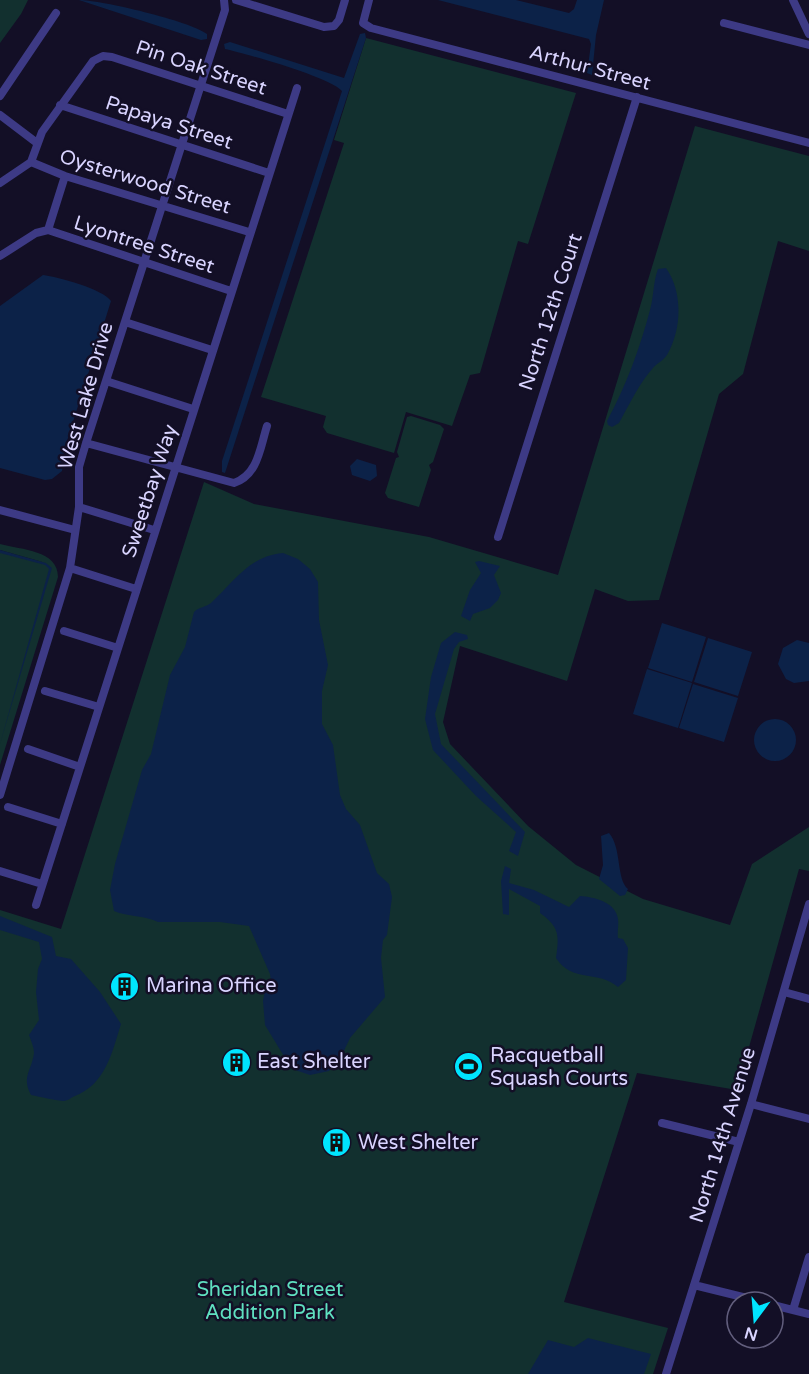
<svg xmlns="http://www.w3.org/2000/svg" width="809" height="1374" viewBox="0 0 809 1374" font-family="'Varela Round',sans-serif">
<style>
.green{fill:#12302f}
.water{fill:#0c2248}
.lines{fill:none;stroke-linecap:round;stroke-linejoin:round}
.minor{stroke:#3d3a85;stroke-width:8}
.labels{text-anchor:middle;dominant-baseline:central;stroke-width:5;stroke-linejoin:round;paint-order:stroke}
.street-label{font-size:20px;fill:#d9d4ff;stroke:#130f26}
.poi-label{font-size:20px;fill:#d9d4ff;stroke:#130f26;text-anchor:start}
.park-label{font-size:20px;fill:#5fe0c0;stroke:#130f26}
</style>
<rect width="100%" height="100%" fill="#130f26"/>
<path class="green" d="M0,0h28l-7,14 -21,29z
M366,38l210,55 -48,151 -10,-3 -38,132 -10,2 -18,51 -46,-14 -12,41 -67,-20 -4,-6 3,-11 -65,-19 83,-254 -10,-3z
M695,126l114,30v95l-31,-10 -35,133 -24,20 -60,206 -31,1 -33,-12 -28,92 -107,-35 -17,76 7,22 78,82 48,39 67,34 87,26 22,-61 57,-37v44l-10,-2 -62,221 -100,-17 -73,229 104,26 -15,46h-653v-464l61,19 143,-447 50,22 175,33 129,38z
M411,416l29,9 4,4 -11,33 -4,3 2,5 -12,37 -31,-9 -3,-5 11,-35 3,-1 -2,-5 10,-35z
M0,544c22,6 58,6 58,33l-58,188v-213l46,11 -46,-13z"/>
<path class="water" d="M79,0c22,0 111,21 128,34v5l-6,1z
M438,0h78l53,13 5,-4 3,-9h27l-8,35 -4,40 -5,-2 4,-29 -2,-5z
M365,33l1,5 -141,435 -3,-1v-11l120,-370c-13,-14 -95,-37 -117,-42l-1,-5 6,-2 114,36 16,-44z
M666,268c17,24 16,61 1,87 -4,6 -10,8 -14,13 -13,14 -24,37 -34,55l-7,4 -4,-2 -1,-4c19,-35 33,-73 43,-111 4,-14 3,-28 8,-41z
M43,275c15,2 60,14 68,26l-44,140 -5,30 -10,8 -7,1 -45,-12v-162z
M357,459l19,6 1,11 -7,5 -18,-6 -2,-9z
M0,550l46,13 6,5 -52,176 49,-175 -4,-4 -45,-12z
M283,553l15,6 12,10 8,13 1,38 9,45 -6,26v33l11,21 7,50 6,14 14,16 17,48 12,11 3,13 -5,38 -4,5 -2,18 4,39 -35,41 -9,19 -12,14 -19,4 -15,-5 -13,-17 -17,-28 -2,-24 2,-11 6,-9 -1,-7 -21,-48 -29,-4h-62c-14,-7 -30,-5 -44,-11l-4,-21 5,-26 27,-94 9,-16 19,-79 15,-28 9,-35c5,-5 12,-5 17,-9 23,-21 38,-47 72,-50z
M479,561l21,5 -6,9 7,18 -3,7 -8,8 -17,6 -3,7 -9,-5 9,-26 11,-17 -6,-11z
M662,623l44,14 -14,45 -44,-14z
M455,632l12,3 1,4 -9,3 -5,7 -19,65 6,30 84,88 -7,24 -9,-5 7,-19 -40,-36 -43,-46 -8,-31 6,-42 10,-34z
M708,638l44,14 -14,44 -44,-14z
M797,640l12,3v38l-15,2 -8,-4 -8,-15 5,-16z
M647,669l45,14 -14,45 -45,-14z
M693,684l45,14 -14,44 -45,-14z
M754 740a21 21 0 1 1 42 0a21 21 0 1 1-42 0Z
M609,833c13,15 7,46 19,56l-3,6 -5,1 -21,-17 4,-14 -2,-29z
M505,866l6,3 -2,14 25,7 35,17 11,-11c14,1 36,6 38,23 1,7 -1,13 0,19l5,1 5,9 -2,32 -8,7c-19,-17 -46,-4 -62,-29 3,-22 4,-31 -16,-45v-7l-31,-17v26l-6,-1 -2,-33z
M0,916l52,21 4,19 15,3 29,33 21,32c-9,28 -15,60 -46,72 -4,1 -6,5 -12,5 -9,-1 -22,-4 -32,-6 -10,-18 1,-25 3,-42 0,-6 -3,-12 -5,-18l10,-15 -3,-28 2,-23 4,-10 -3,-17 -39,-12z
M588,1338l63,16 -7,20h-116l20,-34 26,7z"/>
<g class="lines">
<path class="minor" d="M236,0l88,27 10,-1 5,-6 6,-20
M369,0l-6,23 8,5 438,115
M793,0l16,34
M724,23l85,22
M0,96l56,-83
M60,105l209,68
M0,115l37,28
M31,162l34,14 184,56
M0,183l31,-21 11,-30 51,-71 10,-5 9,1 176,57
M48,230l183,61
M0,256l36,-23 12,-3 17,-54
M125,322l87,28
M106,381l87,28
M86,443l148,40c24,-8 26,-35 33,-57
M79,507l75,23
M0,510l75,20
M498,537l139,-440
M70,568l66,21
M64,631l54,17
M45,691l54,16
M28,749l52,18
M0,795l70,-227 9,-61v-40l7,-24 139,-433 -1,-10
M8,807l54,17
M0,871l42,13
M36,905l261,-817
M784,992l25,7
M751,1104l58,15
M662,1123l77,19
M694,1285l69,17
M773,1305l36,9
M793,1310l16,-53
M666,1374l85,-270 58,-200"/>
</g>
<defs>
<symbol id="building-disc" viewBox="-11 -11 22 22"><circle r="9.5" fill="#00e5ff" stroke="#130f26"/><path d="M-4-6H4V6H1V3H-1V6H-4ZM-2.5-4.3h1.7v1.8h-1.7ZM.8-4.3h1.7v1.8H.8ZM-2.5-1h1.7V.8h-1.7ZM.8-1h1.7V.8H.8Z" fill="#111"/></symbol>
<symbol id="stadium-disc" viewBox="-11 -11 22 22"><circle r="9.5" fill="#00e5ff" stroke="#130f26"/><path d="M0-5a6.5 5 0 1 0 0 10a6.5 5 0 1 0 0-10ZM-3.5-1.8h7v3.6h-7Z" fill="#111"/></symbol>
</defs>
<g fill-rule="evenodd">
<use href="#building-disc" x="108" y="970" width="33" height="33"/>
<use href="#building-disc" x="220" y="1046" width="33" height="33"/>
<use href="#stadium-disc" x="452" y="1050" width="33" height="33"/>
<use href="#building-disc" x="320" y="1126" width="33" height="33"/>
</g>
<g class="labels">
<g class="street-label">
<text transform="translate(201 68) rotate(18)">Pin Oak Street</text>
<text transform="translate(590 68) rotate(15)">Arthur Street</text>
<text transform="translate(169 123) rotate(18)">Papaya Street</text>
<text transform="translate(145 182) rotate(17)">Oysterwood Street</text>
<text transform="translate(144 245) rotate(18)">Lyontree Street</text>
<text transform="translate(551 312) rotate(-72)">North 12th Court</text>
<text transform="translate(86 396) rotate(-74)">West Lake Drive</text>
<text transform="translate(150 491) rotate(-72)">Sweetbay Way</text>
<text transform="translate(723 1135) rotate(-73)">North 14th Avenue</text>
</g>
<g class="poi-label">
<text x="146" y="986">Marina Office</text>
<text x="490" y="1056">Racquetball<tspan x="490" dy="23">Squash Courts</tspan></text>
<text x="257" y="1062">East Shelter</text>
<text x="358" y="1143">West Shelter</text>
</g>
<g class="park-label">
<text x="270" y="1290">Sheridan Street<tspan x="270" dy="23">Addition Park</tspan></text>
</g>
</g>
<g transform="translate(755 1320) rotate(196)"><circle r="28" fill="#130f26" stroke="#625e7d" stroke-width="1.5"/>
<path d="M0-4.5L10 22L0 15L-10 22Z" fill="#00e5ff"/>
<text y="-9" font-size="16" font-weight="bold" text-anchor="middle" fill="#d9d4ff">N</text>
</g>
</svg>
